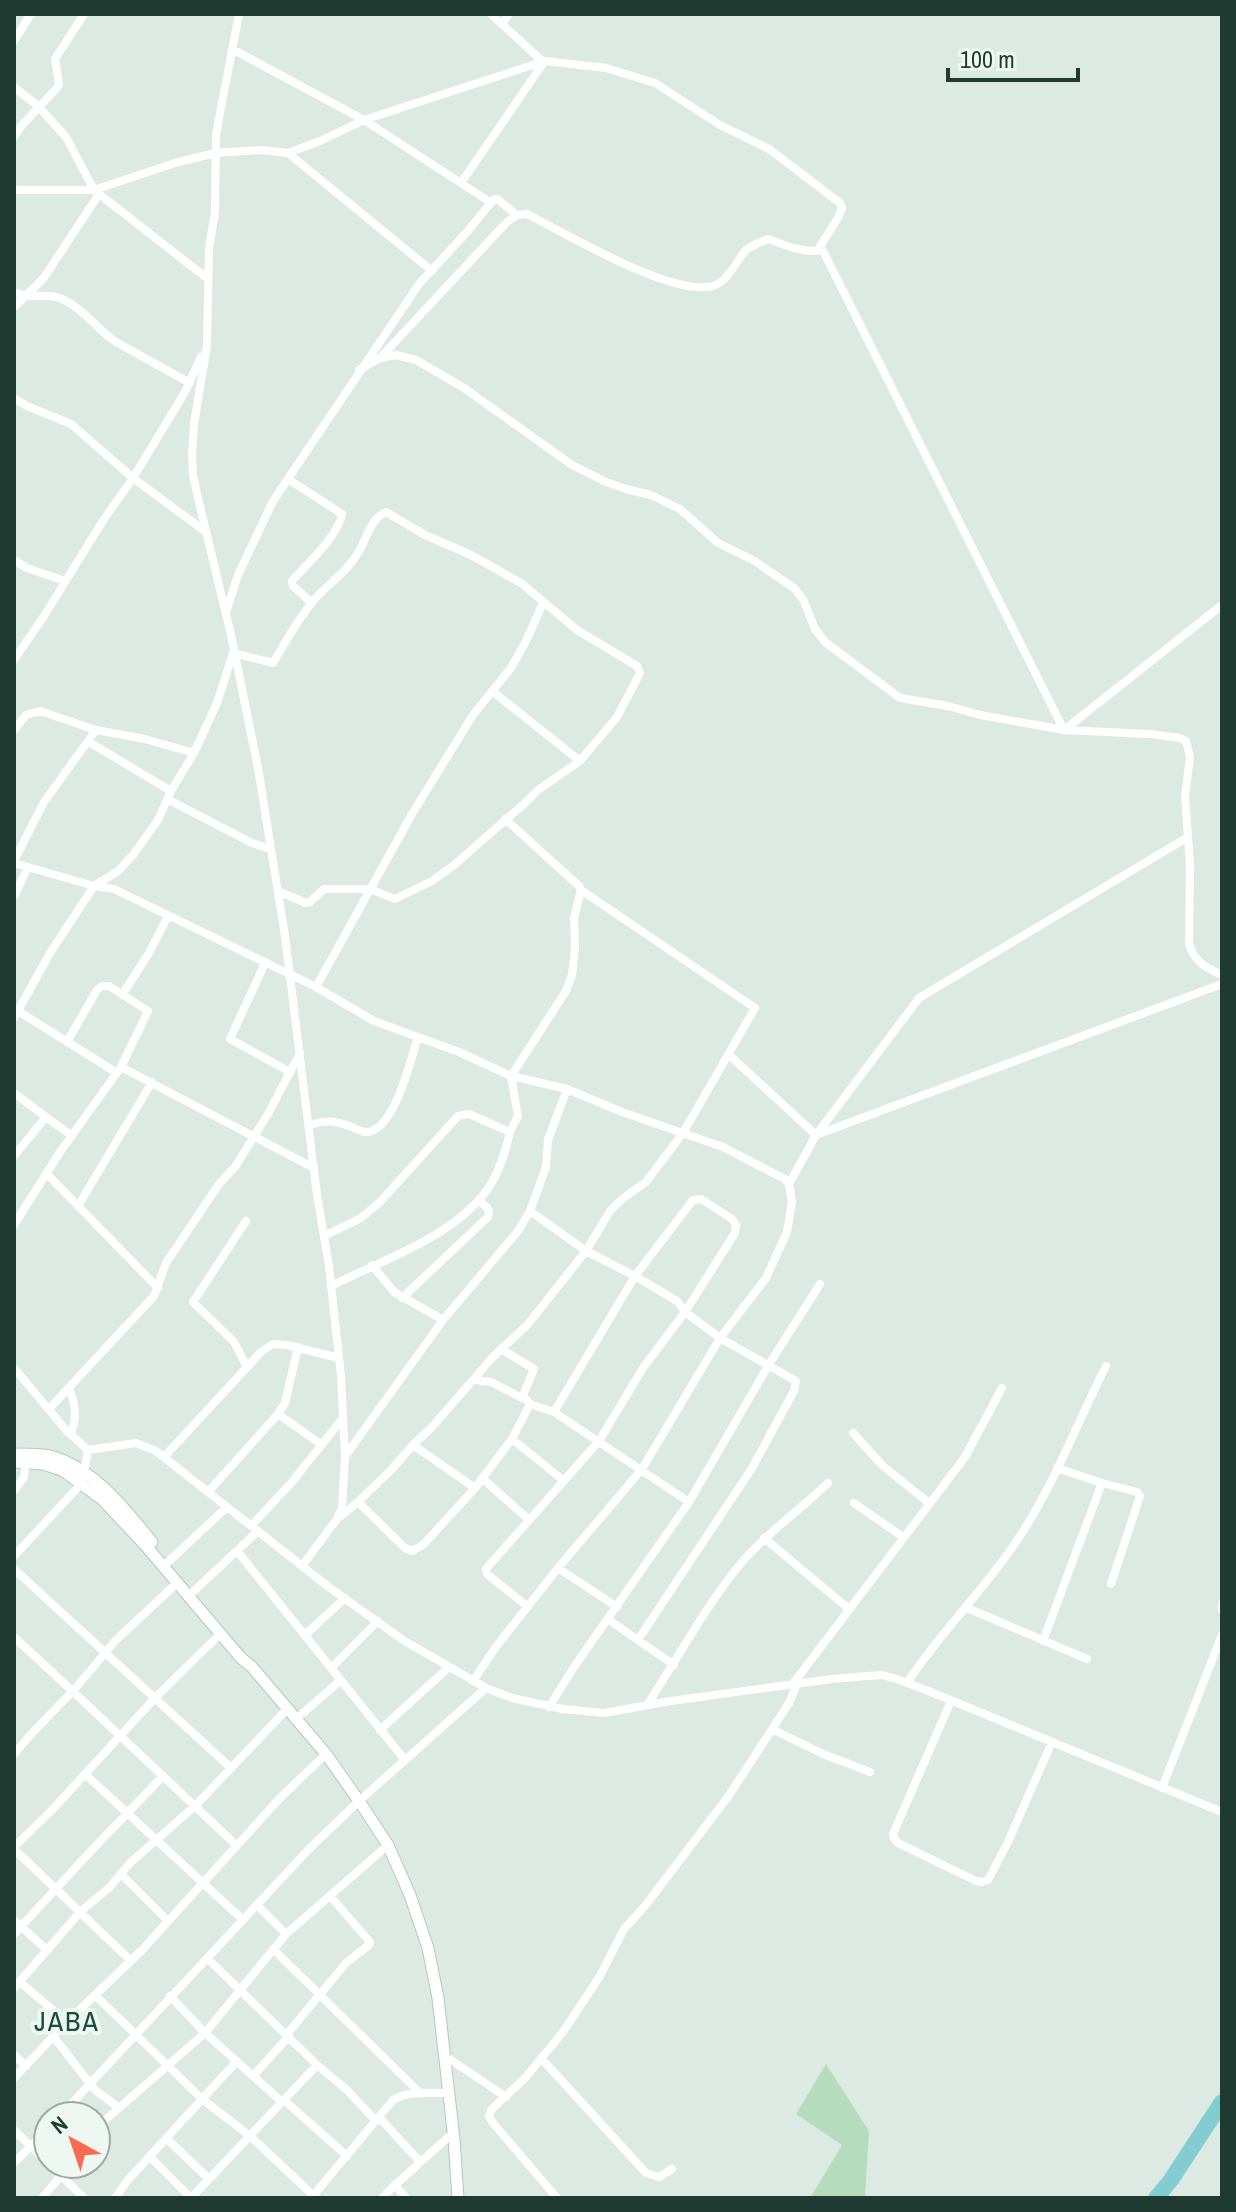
<svg xmlns="http://www.w3.org/2000/svg" width="1236" height="2212" viewBox="0 0 1236 2212" font-family="'Archivo Narrow',sans-serif">
<style>
.green{fill:#b5ddbd}
.lines{fill:none;stroke-linecap:round;stroke-linejoin:round}
.river{stroke:#82ccd2;stroke-width:16}
.secondary-casing{stroke:#b0cabf;stroke-width:13}
.minor{stroke:#fff;stroke-width:8}
.secondary{stroke:#fff;stroke-width:11}
.labels{text-anchor:middle;dominant-baseline:central;stroke-width:8;stroke-linejoin:round;paint-order:stroke}
.quarter-label{font-size:28px;letter-spacing:2px;fill:#1a4c3c;stroke:#eef7f1}
</style>
<rect width="100%" height="100%" fill="#ddeae3"/>
<path class="green" d="M826,2064l43,67 -4,67h-55l32,-53 -46,-31z"/>
<g class="lines">
<path class="river" d="M1156,2198l15,-18 51,-78"/>
<defs>
<path id="secondary" d="M18,1454c11,0 22,0 32,2 43,11 76,54 102,86
M14,1462l29,2 19,6 40,29 44,47 95,112 11,9 74,87 33,47 29,44 22,50 18,53 10,50 16,141 4,59"/>
</defs>
<use href="#secondary" class="secondary-casing"/>
<path class="minor" d="M239,14l-23,120 -1,78 -6,36 -2,97 -13,79 -2,31 1,20 5,23 33,137 27,133 27,168 32,259 12,71 12,110 4,80 -3,52 -5,11 -35,47
M491,14l51,47
M502,24l7,-10
M14,41l17,-27
M232,49l132,71 126,82
M14,87l24,19 28,31 28,53 114,89
M14,137l8,-12 35,-37 2,-4 -4,-25 29,-45
M288,153l144,118
M461,183l83,-121
M14,190h80l81,-27 40,-10 46,-3 27,3 32,-12 44,-21 181,-59 61,7 49,15 65,42 49,24 71,54 2,5 -4,10 -21,33c-16,1 -33,-6 -49,-12 -7,3 -16,6 -22,11 -10,11 -17,31 -33,36 -42,11 -146,-52 -186,-72l-10,1 -10,7 -127,136 -21,12
M821,247l243,483 158,-125
M14,292c15,8 32,0 48,7 23,10 34,30 54,43l74,41
M14,307l29,-28 56,-85
M381,358l15,-3 20,5 48,28 108,77 34,17 20,7 25,6 29,14 38,34 35,17 41,28 9,11 12,30 10,13 75,56 48,8 32,9 84,15 86,4 30,4 6,3 4,16 -5,39 5,69 -1,78c4,18 17,25 33,32
M14,398l13,8 44,18 62,54 73,54
M288,479l54,35c-3,21 -36,51 -50,67l1,5 19,17
M14,560l13,8 38,13
M226,612l12,-37 35,-74 146,-217 48,-52 27,-33h3l20,16
M233,653l40,10c13,-21 25,-45 42,-64 14,-16 32,-27 43,-46 8,-13 13,-35 28,-41l39,23 46,20 50,28 56,47 60,36 3,7 -23,44 -37,44 -42,29 -12,12 -73,64 -21,15 -37,18 -25,-10h-46l-14,13 -4,1 -28,-12
M14,660l30,-44 60,-97 29,-41 52,-86 16,-35
M492,691l88,70
M14,730l12,-15 14,-4 56,19
M89,742l82,49
M167,799l85,44 19,6
M14,861l30,-59 52,-72 49,9 49,14 1,-4
M14,863l80,23 20,3 202,98 58,34 85,31 52,24 56,13 55,23 101,35 62,32 4,5 3,18 -5,30 -21,46 -46,60 -78,131 -84,99 -63,80 -22,33
M14,896l14,-29
M265,963l-35,76 60,33
M316,987l96,-173 61,-99 38,-47 15,-27 17,-38
M122,995l27,-42 19,-37
M18,1011l99,62
M14,1018l36,-65 44,-67 24,-15 15,-16 25,-35 13,-29 23,-38 23,-50 16,-50
M728,1054l88,81 406,-151
M121,1067l193,101
M14,1093l32,24
M310,1125c17,-6 26,-4 42,2 4,2 8,4 12,5 30,3 47,-74 54,-95
M14,1156l32,-39 26,19
M47,1174l111,114
M789,1184l27,-49 103,-137 269,-161
M78,1206l74,-124
M530,1211l56,40 49,25 42,25 8,11 35,26 76,43 -2,10 -42,77 -114,172
M246,1221l-53,81 41,40 13,25
M14,1225l46,-73 61,-85 27,-56 -39,-25h-7l-5,4 -30,52
M324,1236l37,-18 19,-16 78,-86 11,-2 41,18 8,-16 -7,-40 55,-85 6,-16 3,-27 -1,-30 7,-28
M372,1265l22,27 49,28
M331,1286c53,-27 127,-50 160,-102 10,-17 15,-34 19,-52
M402,1298l86,-81c3,-9 -3,-11 -9,-16
M501,1349l33,20 -12,29h3l5,6 24,8 135,90
M14,1368l52,62 22,20
M475,1380l16,2 31,16
M69,1388c7,17 8,29 2,46
M49,1409l105,-113 12,-33 53,-79 16,-17 33,-53 32,-61
M278,1414l44,31
M853,1433l30,33 46,37
M512,1439l52,42
M413,1445l62,43 37,-49 18,-35
M346,1455l97,-135 75,-89 12,-20 16,-44 2,-27 19,-51
M164,1457l98,-106 11,-7 14,1 52,13
M482,1478l47,42
M1102,1483l35,9 3,4 -29,88
M14,1491l10,-14 2,-16
M208,1492l70,-78 7,-11 13,-56
M358,1502l47,46 7,3 11,-6 52,-57
M854,1503l49,34
M341,1516l17,-14 33,-32 22,-25 19,-18 60,-69 36,-34 58,-73 24,-40 12,-12 24,-17 37,-49 72,-125 -174,-118 -2,-4 -74,-67
M251,1526l41,-44 51,-64
M764,1538l85,71
M237,1551l168,209
M14,1556l68,-73 6,-33 48,-7 20,8 174,137 73,52 83,48 26,10 51,11 41,4 67,-12 161,-22 35,-3 15,-1 15,4 29,11 296,122
M168,1562l59,-55
M558,1568l59,39
M14,1569l217,199
M193,1592l65,-61
M1222,1604v6
M528,1607l-41,-33 -1,-5 113,-128 44,-73 42,-56 50,-79 1,-8 -4,-6 -31,-20 -8,1 -58,76 -81,136
M965,1607l122,52
M609,1620l65,45
M305,1635l40,-37
M14,1637c75,69 148,138 222,208
M1043,1641l59,-158 -45,-15
M331,1668l47,-47
M907,1683c31,-47 70,-86 102,-131 41,-56 66,-125 97,-186
M792,1685l173,-228 37,-69
M951,1701l-58,133 1,4 4,5 78,38 6,1 6,-2 20,-38 44,-100
M647,1705c31,-47 59,-100 95,-143 26,-30 58,-52 86,-79
M549,1707l25,-40 115,-165 79,-136 52,-82
M296,1719l45,-39
M772,1729l51,25 47,18
M380,1730l69,-63
M14,1754l19,-22 40,-41 43,-51 61,-57
M85,1774l158,146
M1162,1788l60,-153
M14,1847l38,-37 103,-112 65,-64
M14,1849l117,112
M121,1874l47,47
M257,1905l29,29
M14,1920l32,29
M14,1934l77,-83 71,-74
M273,1949l147,144
M207,1958l110,107 29,24 30,32
M20,1982l47,40
M14,1988l67,-77 28,-23 21,-25 65,-57 93,-98
M95,1995l107,104 48,37 66,62
M170,1996l35,37 77,69
M287,2034l59,-71 23,-18 1,-3 -40,-46
M53,2036l42,54 24,18
M14,2055l12,11
M445,2056l61,41
M541,2058l105,115 13,4 13,-8
M253,2076l36,-40
M14,2078l53,-56 75,-72 138,-152 46,-44
M284,2100l63,56
M60,2116l249,-267 50,-48 127,-113
M379,2117l41,45
M14,2130l34,33
M96,2131l8,-10 101,-88 81,-99 102,-89
M166,2138l43,41
M149,2156l42,42
M14,2163l34,-34
M49,2164l35,34
M395,2185l58,-52
M312,2197l81,-97c16,-10 37,-7 55,-7
M42,2198l29,-34
M115,2198l12,-17 110,-120
M191,2198l126,-133
M382,2198l13,-13 11,13
M557,2198l-64,-75 -4,-7 3,-7 33,-31 38,-46 37,-56 24,-47 21,-23 85,-112 59,-91 8,-19"/>
<use href="#secondary" class="secondary"/>
</g>
<g class="labels">
<g class="quarter-label">
<text x="67" y="2021">JABA</text>
</g>
</g>
<rect width="1236" height="2212" fill="none" stroke="#1e3a31" stroke-width="32"/>
<g transform="translate(72 2140) rotate(320)"><circle r="38" fill="#eef7f1" stroke="#9baba4" stroke-width="2"/>
<path d="M0-6L14 30L0 20L-14 30Z" fill="#f86b4e"/>
<text y="-12" font-size="22" font-weight="bold" text-anchor="middle" fill="#1e3a31">N</text>
</g>
<path d="M948 68v12h130v-12" fill="none" stroke="#1e3a31" stroke-width="4"/>
<text x="960" y="68" font-size="24" fill="#1e3a31" stroke="#eef7f1" stroke-width="6" paint-order="stroke">100 m</text>
</svg>
